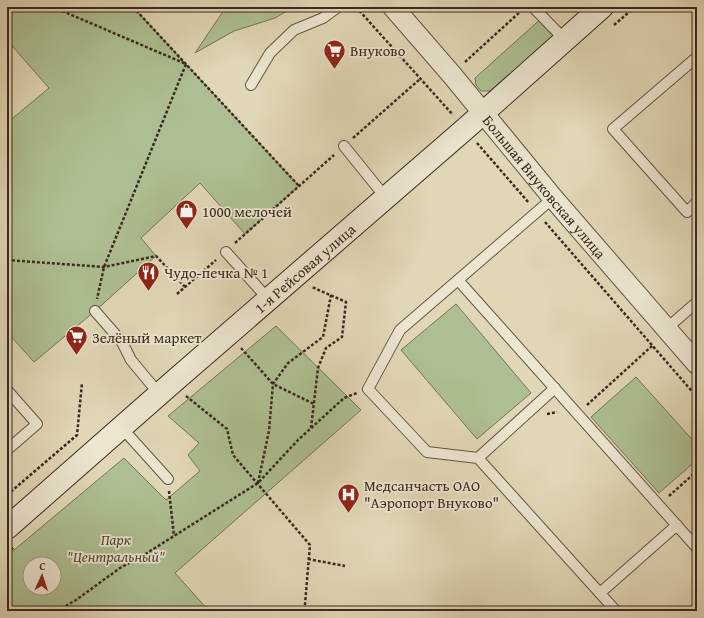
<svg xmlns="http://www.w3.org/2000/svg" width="704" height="618" viewBox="0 0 704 618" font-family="'Gentium Book Plus',serif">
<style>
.green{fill:#adbf92;stroke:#737458;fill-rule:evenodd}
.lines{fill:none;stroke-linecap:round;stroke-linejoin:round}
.lane-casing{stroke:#635544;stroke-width:12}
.street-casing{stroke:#635544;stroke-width:22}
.secondary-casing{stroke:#392a1e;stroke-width:24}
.path{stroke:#392a1e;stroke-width:2.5;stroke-dasharray:3 2;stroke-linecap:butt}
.lane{stroke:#ece5d0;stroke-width:10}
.street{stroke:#ece5d0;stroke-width:20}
.secondary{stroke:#ece5d0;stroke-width:22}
.labels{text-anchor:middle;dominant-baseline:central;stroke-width:3.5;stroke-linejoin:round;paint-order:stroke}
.poi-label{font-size:15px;fill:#392a1e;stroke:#ece5d0;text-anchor:start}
.street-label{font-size:15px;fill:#392a1e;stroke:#ece5d0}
.park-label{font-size:15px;font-style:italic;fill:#504835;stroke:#ece5d0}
</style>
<rect width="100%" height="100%" fill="#e1d7b6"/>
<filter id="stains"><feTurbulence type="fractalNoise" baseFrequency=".005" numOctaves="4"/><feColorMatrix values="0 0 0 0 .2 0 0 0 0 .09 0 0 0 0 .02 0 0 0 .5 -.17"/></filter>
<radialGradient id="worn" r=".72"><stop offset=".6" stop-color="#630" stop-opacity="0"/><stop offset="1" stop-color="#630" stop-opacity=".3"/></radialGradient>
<path class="green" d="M7,7h126l166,179 -54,48 -45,-51 -59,55 15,18 -61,55 -61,51 -27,-30v-209l42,-35 -42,-48z
M226,7h68l-19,11 -41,13 -39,22z
M544,16l8,7 1,13 -60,55h-12l-5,-6 -1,-7z
M456,304l75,89 -54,46 -76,-89z
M276,326l85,84 -186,163 34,38h-202v-55l117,-98 42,42 34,-29 -12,-16 11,-12 -31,-27zM30,564h24v24h-24z
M636,377l61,68v15l-38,33 -68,-76z"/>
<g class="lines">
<defs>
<path id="lane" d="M533,7l32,33
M697,57l-84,72 74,83 10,-10
M251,85l19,-32 24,-23 29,-12 15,-11
M344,146l42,52
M553,198l-153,132 -32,59 59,63 51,6 138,153
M226,252l43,48
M458,280l239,268
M95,311l27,31 9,18 29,35
M666,329l31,-27
M7,390l30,34 -30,26
M122,428l46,51
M478,458l77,-70
M600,593l77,-68"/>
<g id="street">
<path id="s1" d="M393,7l59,68 101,123 144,166"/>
</g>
<g id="secondary">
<path id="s2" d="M7,528l166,-146 292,-253 137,-122"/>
</g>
</defs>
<use href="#lane" class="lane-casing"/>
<use href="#street" class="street-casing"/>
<use href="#secondary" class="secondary-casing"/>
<path class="path" d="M53,7l133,57 -82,203 -7,32
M133,7l166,179
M356,7l97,108
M614,25l21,-18
M465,62l56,-51
M353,138l67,-59
M477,143l52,60
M545,222l152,175
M235,243l99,-88
M7,260l97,7 52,-11 29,31
M177,294l39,-34
M241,348l32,36 41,20
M186,396l41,33 6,26 77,90 -5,59 -3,7
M587,405l66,-60
M547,414l10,-2
M311,428l7,-60 8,-20 16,-11 4,-35 -34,-15
M258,483l11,-52 4,-47 15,-21 35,-26 8,-42
M169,491l5,45
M7,495l70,-60 5,-52
M669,496l28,-25
M7,553l7,-6
M308,559l37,7
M57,611l19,-11 44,-32 27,-15 111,-70 40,-43 46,-42 13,-5"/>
<use href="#lane" class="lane"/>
<use href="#street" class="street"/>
<use href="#secondary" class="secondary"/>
</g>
<defs>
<symbol id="supermarket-pin" viewBox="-11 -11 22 30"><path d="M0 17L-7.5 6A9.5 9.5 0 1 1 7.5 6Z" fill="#8f2418" stroke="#ece5d0"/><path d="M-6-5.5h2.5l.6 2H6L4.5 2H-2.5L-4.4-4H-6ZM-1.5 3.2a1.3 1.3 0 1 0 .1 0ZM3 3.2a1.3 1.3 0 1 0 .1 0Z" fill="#fff"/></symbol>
<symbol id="shop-pin" viewBox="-11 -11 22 30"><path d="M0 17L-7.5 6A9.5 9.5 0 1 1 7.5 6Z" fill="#8f2418" stroke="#ece5d0"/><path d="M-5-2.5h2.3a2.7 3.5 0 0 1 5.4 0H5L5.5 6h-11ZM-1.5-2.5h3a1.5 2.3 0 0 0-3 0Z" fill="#fff"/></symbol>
<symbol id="restaurant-pin" viewBox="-11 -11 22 30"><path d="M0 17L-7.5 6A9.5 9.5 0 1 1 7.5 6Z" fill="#8f2418" stroke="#ece5d0"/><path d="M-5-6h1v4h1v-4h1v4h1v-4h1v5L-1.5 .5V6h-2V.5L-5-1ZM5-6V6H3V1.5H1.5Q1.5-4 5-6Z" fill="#fff"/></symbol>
<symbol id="hospital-pin" viewBox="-11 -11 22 30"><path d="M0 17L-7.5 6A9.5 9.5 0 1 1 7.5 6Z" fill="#8f2418" stroke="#ece5d0"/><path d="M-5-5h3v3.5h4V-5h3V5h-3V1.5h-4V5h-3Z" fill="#fff"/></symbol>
</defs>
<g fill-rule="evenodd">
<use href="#supermarket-pin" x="322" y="38" width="25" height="34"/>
<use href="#shop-pin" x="174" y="198" width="25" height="34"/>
<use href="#restaurant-pin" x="136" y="260" width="25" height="34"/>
<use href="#supermarket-pin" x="64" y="324" width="25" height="34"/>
<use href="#hospital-pin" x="336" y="482" width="25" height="34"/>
</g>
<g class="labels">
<g class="poi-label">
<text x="350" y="50">Внуково</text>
<text x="202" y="211">1000 мелочей</text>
<text x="164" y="272">Чудо-печка № 1</text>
<text x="92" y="337">Зелёный маркет</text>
<text x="364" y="485">Медсанчасть ОАО<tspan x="364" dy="17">"Аэропорт Внуково"</tspan></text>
</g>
<g class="street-label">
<text stroke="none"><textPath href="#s1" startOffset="235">Большая Внуковская улица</textPath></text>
<text stroke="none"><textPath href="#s2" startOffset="395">1-я Рейсовая улица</textPath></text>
</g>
<g class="park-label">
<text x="116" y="539">Парк<tspan x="116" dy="17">"Центральный"</tspan></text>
</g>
</g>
<rect width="704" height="618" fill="none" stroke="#e1d7b6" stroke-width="24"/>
<rect x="8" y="8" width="688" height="602" fill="none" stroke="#392a1e" stroke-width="2"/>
<rect x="12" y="12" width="680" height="594" fill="none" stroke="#392a1e"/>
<g transform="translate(42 576) rotate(3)"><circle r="19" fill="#ece5d0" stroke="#a49a89"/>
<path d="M0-3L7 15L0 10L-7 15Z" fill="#8f2418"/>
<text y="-6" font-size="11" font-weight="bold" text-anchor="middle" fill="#392a1e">С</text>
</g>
<rect width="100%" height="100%" filter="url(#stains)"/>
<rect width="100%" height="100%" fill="url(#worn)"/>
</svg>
